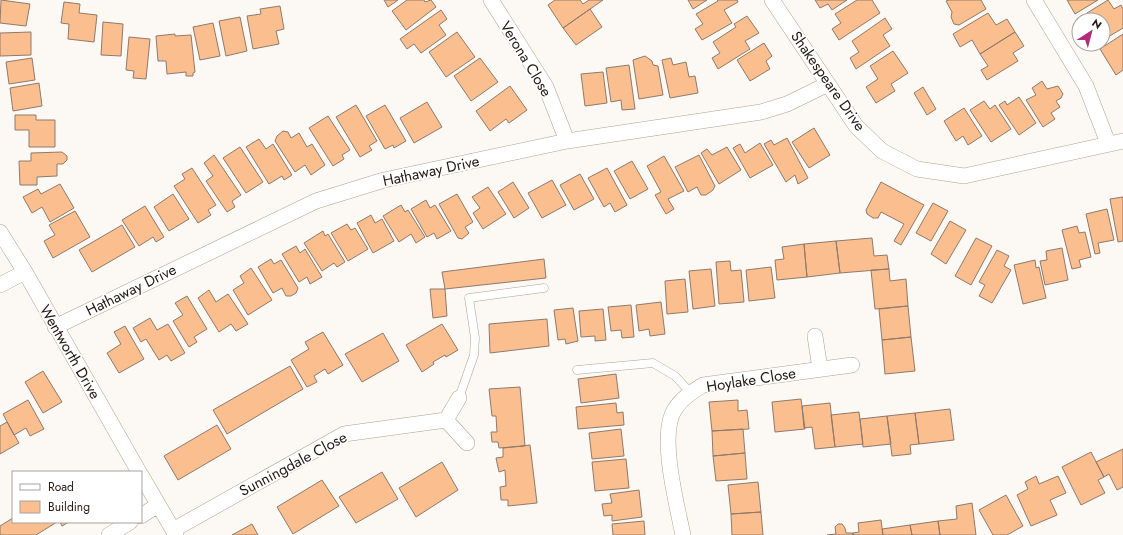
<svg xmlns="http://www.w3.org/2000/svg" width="1123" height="535" viewBox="0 0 1123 535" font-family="Jost,sans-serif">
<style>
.building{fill:#fbbe8f;stroke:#907a6a}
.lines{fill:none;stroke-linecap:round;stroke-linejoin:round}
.service-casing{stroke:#b4a18d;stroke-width:9}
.minor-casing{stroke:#b4a18d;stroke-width:16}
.service{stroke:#fff;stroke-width:8}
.minor{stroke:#fff;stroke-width:15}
.labels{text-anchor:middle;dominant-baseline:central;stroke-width:3.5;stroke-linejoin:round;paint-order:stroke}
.street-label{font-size:15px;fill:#211912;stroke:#fff}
</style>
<rect width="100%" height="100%" fill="#fcf8f4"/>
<path class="building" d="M1,0l29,4 -4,22 -26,-3z
M384,0h14l-10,7z
M407,0h17l1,2 6,-2 5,7 -30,23 -14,-19z
M555,0h25l3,4 6,-4h14l-40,28 -15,-23z
M688,0h19l-14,9z
M717,0h20l1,2 -14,8 8,13 -30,17 -7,-11 8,-5 -7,-10 22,-13z
M815,0h32l-15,10 -4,-6 -8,4z
M857,0h15l8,13 -41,27 -7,-11 9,-6 -6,-9z
M949,0h32l5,9 -27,16 -5,-1 -3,-7 1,-5 -6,-11z
M1067,0h31l-23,14z
M1108,0l6,9 7,-4 2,4v19l-20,12v-20h-12l-4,-7z
M64,2l16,2 -1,9 18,2 -3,27 -26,-3 1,-15 -8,-1z
M280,6l4,23 -8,2 3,13 -26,5 -6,-33 14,-2 -1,-5z
M590,9l12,18 -26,18 -13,-17z
M441,10l6,9 -8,6 7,10 -25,18 -7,-9 -7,5 -7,-10z
M988,13l8,12 11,-6 8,13 -35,22 -8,-14 -12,7 -7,-13z
M747,16l12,17 -14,8 5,8 -32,20 -6,-11 8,-5 -7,-11 23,-15 -2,-3z
M240,17l7,34 -21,5 -7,-35z
M885,18l7,11 -9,6 7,11 -34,23 -6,-11 9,-6 -7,-11z
M103,22l20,2 -2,32 -20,-1z
M213,23l7,33 -20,4 -7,-33z
M31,32v23l-31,1v-23z
M457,32l18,25 -29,20 -17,-25z
M1015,32l9,14 -11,7 5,8 -31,19 -6,-10 7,-4 -8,-12z
M175,34v2l16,-1 4,37 -2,1v3h-7v-4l-19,2 -1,-13h-8l-2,-25z
M1123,34v36l-7,5 -16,-26z
M129,37l21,2 -4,40 -13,-1 1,-7 -8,-1z
M764,43l8,13 -6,5 4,8 -20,12 -13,-21z
M893,51l15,22 -17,11 4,7 -19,12 -10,-16 12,-8 -8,-13z
M645,56l7,5 1,4 5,1 5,29 -24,4 -6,-39z
M32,58l3,22 -26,4 -3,-22z
M480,58l18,24 -27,19 -17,-25z
M671,58l2,7 13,-3 3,15 6,-1 3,17 -28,5 -8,-38z
M629,65l6,44 -13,1 -1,-10 -10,2 -5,-34z
M603,72l4,31 -22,3 -4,-32z
M1042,81l5,8 11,-3 5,8 -2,4 -5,3 4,6 -9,6 4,6 -12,8 -17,-27 10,-5 -4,-7z
M39,83l3,23 -29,5 -3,-23z
M510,86l17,24 -18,13 -3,-4 -16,12 -14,-20z
M923,87l13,22 -9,6 -13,-22z
M1019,97l17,26 -17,12 -20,-30 6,-4 2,4z
M984,101l6,8 5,-4 16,24 -20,13 -21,-32z
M427,102l15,25 -28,16 -14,-25z
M356,105l21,36 -8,5 3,4 -12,7 -24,-40z
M385,105l21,36 -12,7 -1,-3 -8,4 -19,-33z
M964,108l18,28 -14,9 -5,-9 -7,5 -12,-20z
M15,115h21v5h19v27h-26v-17h-14z
M328,116l22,34 -8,5 2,4 -11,7 -24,-38z
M814,128l16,27 -21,13 -17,-26z
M283,131l5,1 3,6 8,-5 8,14 5,-3 13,21 -14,10 -6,-10 -10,7 -20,-31 2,-5z
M787,138l21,40 -10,6 -3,-9 -9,7 -22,-38 7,-4 3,5z
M259,139l7,10 7,-5 19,31 -8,5 -2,-4 -13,8 -23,-37z
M760,143l13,22 -23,13 -17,-30 7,-4 5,9z
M240,147l23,35 -17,11 -23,-35z
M727,147l14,23 -22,14 -18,-31 6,-4 5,6z
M62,152l5,4v4l-4,4h-6v12l-20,1v8h-17l-1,-24h12v-8z
M214,155l27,40 -9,6 3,6 -8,5 -21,-31 7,-5 -9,-13z
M699,155l16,31 -2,4 -7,5h-5l-4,-8 -9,5 -13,-25z
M664,156l20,35 -16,8 6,10 -8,5 -11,-19 6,-3 -14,-26z
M632,161l16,28 -18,10 -16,-28z
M192,168l24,37 -8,5 3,5 -13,8 -24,-37 11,-7 -3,-5z
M607,168l20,37 -12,7 -5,-9 -6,4 -16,-29z
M580,174l14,25 -20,11 -14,-25z
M552,180l14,25 -24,13 -14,-25z
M513,182l16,26 -15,10 -16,-26z
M881,182l43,23 -23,40 -7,-4 10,-17 -23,-12 -3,6h-5l-6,-4 -1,-4z
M60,184l14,24 -24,14 -8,-15 -10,6 -9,-16 15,-8 3,5z
M488,187l18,27 -23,15 -10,-16 7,-5 -8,-11z
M173,194l16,25 -20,12 -15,-24z
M457,194l16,28 -8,5 4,6 -7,6 -4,-1 -19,-34z
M1123,197v44l-5,1 -8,-43z
M426,200l4,8 5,-3 16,26 -14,8 -3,-6 -7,4 -16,-28z
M933,203l15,8 -17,30 -15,-8z
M401,205l4,7 3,-2 17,27 -9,6 -5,-9 -12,8 -16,-26z
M145,206l19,31 -8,5 -3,-5 -14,9 -17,-26z
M1107,209l7,31 -16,3 2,10 -5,1 -9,-40z
M75,211l15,26 -37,21 -9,-17 11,-6 -6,-10z
M371,215l4,8 7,-4 12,22 -21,12 -16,-30z
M950,221l16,9 -20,34 -15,-10z
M347,224l4,6 4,-2 13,21 -20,12 -17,-28z
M122,225l13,22 -43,25 -13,-22z
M1077,226l2,7 6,-1 6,25 -12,3 2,7 -9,2 -10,-39z
M323,231l2,5 3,-2 17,28 -8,5 -3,-4 -12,8 -18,-28z
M872,238l2,18 13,-1 2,14 -49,4 -4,-32z
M976,238l16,8 -21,39 -16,-9z
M836,241l4,32 -33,4 -3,-33z
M804,244l3,33 -30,3 -2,-20 9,-1 -2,-12z
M296,246l4,7 5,-4 17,28 -12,7 -3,-7 -8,5 -17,-28z
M1062,248l6,32 -23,5 -5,-24 7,-1 -1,-9z
M997,250l12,6 -5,10 7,4 -19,33 -13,-7 6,-11 -6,-3z
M271,259l3,5 7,-4 17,28 -2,5 -5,3h-5l-4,-8 -9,5 -15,-26z
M544,259l2,19 -101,11 -3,-17z
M1035,260l1,8 3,-1 7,31 -23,6 -9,-39z
M730,261l1,10 10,-1 3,32 -25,2 -3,-42z
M771,267l4,31 -26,3 -3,-31z
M251,268l21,32 -24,15 -15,-25 11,-7 -4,-7z
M711,269l4,37 -22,3 -4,-38z
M889,269l1,12 16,-2 2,27 -33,3 -4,-39z
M685,279l3,33 -21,2 -2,-33z
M430,289h15l2,27 -14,2z
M209,290l7,12 12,-8 20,30 -12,7 -5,-7 -12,8 -21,-34z
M187,296l20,33 -13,8 3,5 -8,5 -16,-26 10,-6 -8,-12z
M661,302l4,32 -15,2 -1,-7 -10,2 -3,-26z
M631,305l3,32 -12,1 -1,-8 -10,1 -3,-24z
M908,306l3,31 -29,3 -3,-31z
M573,308l5,33 -12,3 -1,-5 -7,1 -4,-30z
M603,309l3,31 -11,1v-5l-14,1 -2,-26z
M150,318l7,12 11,-6 17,29 -14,8 -4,-6 -8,5 -13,-21 -5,3 -8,-14z
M547,319l2,27 -59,7 -1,-29z
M442,324l16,26 -12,7 -1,-2 -12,7 1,2 -12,8 -16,-27z
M125,326l19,33 -25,14 -12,-20 14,-9 -7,-12z
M323,332l20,33 -15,9 -3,-5 -11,7 3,6 -10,5 -16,-27 18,-11 -4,-7z
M383,333l16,28 -37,21 -17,-28z
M911,337l4,34 -30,3 -3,-34z
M290,366l13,23 -76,45 -14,-24z
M43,371l19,31 -19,11 -18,-31z
M616,374l3,24 -38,5 -3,-24z
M520,387l5,59 -26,2 -1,-6h-6l-1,-10h6l-1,-16h-4l-3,-27z
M801,399l4,30 -30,3 -3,-30z
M28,400l16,29 -14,7 -4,-8 -12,7 -11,-21z
M738,400v11l9,-1 2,19 -37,2 -3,-29z
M616,403l1,10 6,-1 1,13 -46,4 -2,-22z
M830,403l5,44 -20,2 -3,-22 -8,1 -2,-22z
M950,409l4,31 -35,4 -4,-31z
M859,412l4,32 -28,3 -4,-32z
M915,413l4,31 -9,1 1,9 -19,2 -5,-40z
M887,416l4,28 -28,3 -3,-28z
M7,422l12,21 -19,11v-28z
M217,425l14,24 -53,31 -14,-24z
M621,429l3,27 -32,3 -3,-26z
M743,429l2,24 -32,3 -1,-25z
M530,445l7,58 -29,3v-6h-7l-1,-13 6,-1 -1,-16 -6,2 -3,-14 7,-1v-9z
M1123,449v38l-6,3 -8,-16 -5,3 -8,-15z
M1091,452l13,25 -6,3 7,13 -24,12 -19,-38z
M745,453l2,26 -31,2 -3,-25z
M626,459l3,29 -34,3 -3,-29z
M442,462l16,28 -42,27 -17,-29z
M382,472l16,27 -42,24 -17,-26z
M1036,476l3,8 19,-8 8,17 -16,7 7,15 -26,11 -14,-31 11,-6 -3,-7z
M322,480l17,26 -46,28 -16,-27z
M758,482l3,30 -30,2 -3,-29z
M639,490l3,27 -30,4v-6l-8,1 -2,-12 10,-1 -2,-9z
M1006,495l17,31 -16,9h-14l-14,-25z
M972,503l4,32h-36l-2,-14 19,-2 -1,-13z
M761,512l2,23h-31l-1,-21z
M13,518v4h44l-21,13h-36v-9z
M881,520l2,15h-30v-2l6,-1 -1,-9z
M644,521l1,14h-32l-1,-11z
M938,521l2,14h-28l-2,-10z
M60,522h9l-7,4z
M252,524l6,11h-26z
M838,524h4l3,4 1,5h7v2h-26l9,-1 -1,-7z
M910,525l2,10h-29l-1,-6z"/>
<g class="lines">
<defs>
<path id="service" d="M577,370l76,-7 22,13 16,17
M459,398l15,-43 1,-17 -6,-40 75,-10"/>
<path id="minor" d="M491,0l55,87 21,54
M772,0l84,126 26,25 35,18 47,7 159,-35
M1034,0l52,86 22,57
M0,232l25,40 114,200
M0,285l25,-13
M55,327l261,-126 68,-21 183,-39 194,-29 26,-8 41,-20
M815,336l5,33
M459,398l-13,22 21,23
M141,475l35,60
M141,516l17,-11
M173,530l171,-96 102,-14
M109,535l21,-13
M683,535c-6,-30 -25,-101 -8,-126 7,-11 17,-17 28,-24l149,-20"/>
</defs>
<use href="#service" class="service-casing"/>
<use href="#minor" class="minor-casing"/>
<use href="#service" class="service"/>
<use href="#minor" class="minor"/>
</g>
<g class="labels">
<g class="street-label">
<text transform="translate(526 59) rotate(59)">Verona Close</text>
<text transform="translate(828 81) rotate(55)">Shakespeare Drive</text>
<text transform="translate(431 171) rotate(-12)">Hathaway Drive</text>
<text transform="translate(131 290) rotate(-26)">Hathaway Drive</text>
<text transform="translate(70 352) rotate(60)">Wentworth Drive</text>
<text transform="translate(751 380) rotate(-9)">Hoylake Close</text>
<text transform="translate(293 464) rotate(-28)">Sunningdale Close</text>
</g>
</g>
<rect x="12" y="471" width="130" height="52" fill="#ffffff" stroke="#a6a3a0"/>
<rect x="20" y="484" width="20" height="6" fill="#ffffff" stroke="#a6a3a0"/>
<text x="48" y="491" font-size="12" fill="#211912">Road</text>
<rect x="20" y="501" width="20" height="12" fill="#fbbe8f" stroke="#a6a3a0"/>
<text x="48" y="511" font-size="12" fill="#211912">Building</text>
<g transform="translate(1091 32) rotate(36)"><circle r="19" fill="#ffffff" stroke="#a6a3a0"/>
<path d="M0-3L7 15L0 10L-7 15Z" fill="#b12d75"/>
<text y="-6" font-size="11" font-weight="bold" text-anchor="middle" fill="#211912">N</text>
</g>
</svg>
